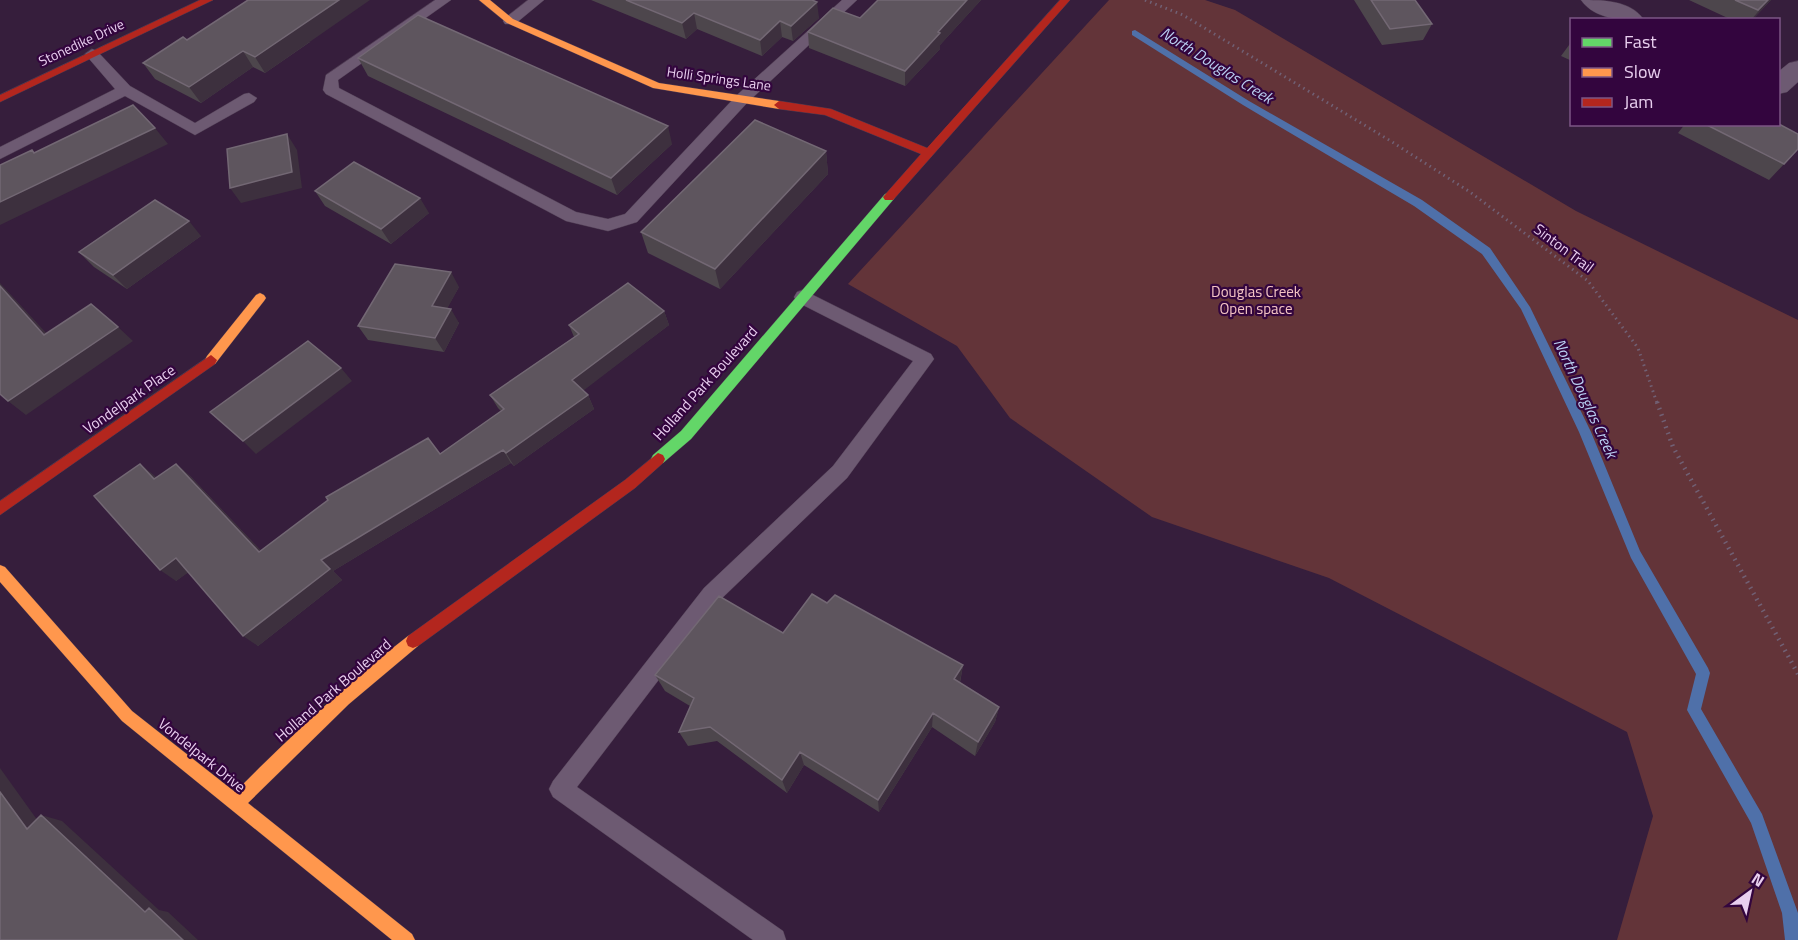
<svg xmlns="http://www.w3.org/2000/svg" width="1798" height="940" viewBox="0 0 1798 940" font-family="'Titillium Web',sans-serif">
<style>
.green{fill:#633439}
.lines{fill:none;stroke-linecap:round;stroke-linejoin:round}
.stream{fill:#4f70a9;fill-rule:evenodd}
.lane-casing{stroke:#4d3a51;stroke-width:1}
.street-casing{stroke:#4d3a51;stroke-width:1}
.fast-casing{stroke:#4d3a51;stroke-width:1}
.slow-casing{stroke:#4d3a51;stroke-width:1}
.jam-casing{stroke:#4d3a51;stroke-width:1}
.path-far1{stroke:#716074;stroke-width:3;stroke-dasharray:1.5 4;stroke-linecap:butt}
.path{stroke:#716074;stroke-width:4.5;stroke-dasharray:1.5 5;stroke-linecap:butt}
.lane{fill:#6d5a72;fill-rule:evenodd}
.street{fill:#6d5a72;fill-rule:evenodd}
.fast{fill:#63d668;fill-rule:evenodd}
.slow{fill:#ff974d;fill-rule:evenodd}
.jam{fill:#b3261e;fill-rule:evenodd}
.wall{fill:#4d464c}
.shaded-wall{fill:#3d303e}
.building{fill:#5e555e;stroke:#736874;stroke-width:1.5}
.labels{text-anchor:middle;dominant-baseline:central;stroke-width:4.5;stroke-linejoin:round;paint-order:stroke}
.far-street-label{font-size:14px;fill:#e9cfef;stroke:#33053e}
.street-label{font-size:15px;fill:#e9cfef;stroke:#33053e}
.park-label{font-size:15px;fill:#f3c4c3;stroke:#33053e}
.water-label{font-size:16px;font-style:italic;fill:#b9cff1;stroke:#33053e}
</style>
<rect width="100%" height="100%" fill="#361e3c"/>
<path class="green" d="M1109,0h96l30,10 341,201 222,109v620h-181l36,-124 -26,-84 -298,-154 -177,-61 -142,-99 -53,-72 -109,-62z"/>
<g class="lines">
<path class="stream" d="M1135,30l114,71 173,99 68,48 40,59 61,125 49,119 68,117 2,5 -9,36 61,105 36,99v27h-13l-3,-27 -31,-90 -64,-113 9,-36 -65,-116 -52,-126 -58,-123 -39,-55 -68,-48 -171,-101 -111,-70v-4z"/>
<defs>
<path id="lane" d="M435,0h16l-113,80 1,8 237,124 32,7 17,-5 112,-119 105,-95h15l-110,103 -110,119 -29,9 -42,-10 -240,-127 -3,-4 3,-15z
M528,0h16l-29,24h-10l-2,-3 2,-3z
M92,49l5,2 33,35 65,37 49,-29 5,-1 8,5 -3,4 -59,33 -70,-39 -125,63v-12l115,-58 -30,-35z
M803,290l128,64 3,5 -87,119 -129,124 -141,185 206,144 3,9h-33l-200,-143 -4,-8 4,-8 151,-193 129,-122 80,-105 -116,-59 -3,-5 3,-5z"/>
<path id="street" d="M1581,0c21,0 50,0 63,20 -22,0 -49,0 -63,-20z
M1798,61v21l-11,10 -9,2v-22l11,-9z"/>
<path id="fast" d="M889,193l6,4 -2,3 -202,239 -28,24h-10l-2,-4 2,-4 28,-24 204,-237z"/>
<path id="slow" d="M479,0h11l23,19 146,64 120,18 5,4 -5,4 -126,-21 -146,-65z
M260,293l4,2 2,3 -2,3 -49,63h-8l-2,-4 2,-4 49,-61z
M0,565l5,2 127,144 103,81c55,-55 111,-108 173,-156l5,-2 5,2 2,5 -2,5 -69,58 -101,99 164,131 3,6h-23l-270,-219 -122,-139z"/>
<path id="jam" d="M200,0h13l-213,102v-7z
M1060,0h10l-177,200h-8l-2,-3 38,-43 -96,-39 -46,-6 -5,-4 5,-4 52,8 96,39z
M211,355l6,5 -2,4 -215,151v-14z
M658,453l5,2 2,4 -2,4 -28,25 -217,158 -5,2 -5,-2 -2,-5 2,-5 217,-156z"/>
</defs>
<use href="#lane" class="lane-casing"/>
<use href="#street" class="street-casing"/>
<use href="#fast" class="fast-casing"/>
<use href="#slow" class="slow-casing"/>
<use href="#jam" class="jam-casing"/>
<path class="path-far1" d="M1145,0l38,15 206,125 81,52 118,89 50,67 19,55"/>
<path class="path" d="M1657,402l16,45 125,227"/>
<use href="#lane" class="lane"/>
<use href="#street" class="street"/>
<use href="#fast" class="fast"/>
<use href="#slow" class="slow"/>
<use href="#jam" class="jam"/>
</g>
<path class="wall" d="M591,0h221l7,18 -26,23 -11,-4 -20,19 -65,-27 -11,10z
M878,0h103l-41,45v4l-35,37 -96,-38 -1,-16 52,-14z
M1354,0h61l17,24 -9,16 -41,5z
M1689,0h82l-19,20h-20z
M187,40l123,2 -45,31 -12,-6 -52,36 -46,-24 -12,-16z
M1572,41v20l-11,-5z
M358,58l314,86 -55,51 -249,-119z
M1685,124h94l19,25 -29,31 -91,-47z
M826,151l2,23 -108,115 -72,-36 -7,-21z
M315,191l114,22 -38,31 -66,-38z
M201,236l-74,53 -33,-22 -15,-15z
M459,287l-12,21 12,15 -15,29 -76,-12 -10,-14z
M664,311l5,14 -86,65 5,5 6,14 -80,57 -3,-3 -178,108 9,9 -84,66 -70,-74 -12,9 -20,-103 20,-14 15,13 70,74 179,-97 61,-43 -3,-3 -8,-13 84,-58 -5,-12z
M827,603l136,62 -3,18 39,24 -4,15 -20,34 -43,-29 -53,85 -75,-47 -17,28 -70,-52 -29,5 -9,-14 11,-26 -25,-15 -10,-16 128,-42z"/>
<path class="shaded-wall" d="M339,0h31l-105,73 -10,-16z
M967,0h14l-41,45v4l-35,37v-15l33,-39z
M1768,0h3l-19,20h-1z
M817,2l2,16 -26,23 -2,-15z
M694,13l3,16 -11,10 -4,-16z
M780,21l2,16 -20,19 -2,-16z
M243,51l10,16 -52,36 -12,-16z
M668,126l4,18 -55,51 -6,-17z
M155,128l13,16 -168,81v-23z
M287,134l10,16 5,38 -61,15 -11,-15z
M826,151l2,23 -108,115 -5,-20z
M420,198l9,15 -38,31 -10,-15z
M189,221l12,15 -74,53 -14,-14z
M451,272l8,15 -18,33 -9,-14z
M0,283l61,66 -17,-14 -44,-49z
M451,309l8,14 -15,29 -9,-14z
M664,311l5,14 -90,69 -7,-14z
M118,327l15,14 -107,74 -18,-14z
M341,368l11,13 -96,73 -13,-13z
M588,395l6,14 -80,57 -8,-13z
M503,450l8,13 -178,108 9,9 -84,66 -15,-10 78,-76z
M140,464l15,12 15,16 -16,-13z
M176,464l15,13 82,86 -14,-11z
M176,558l16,12 -16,11 -16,-11z
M963,665l-3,16 -8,14 2,-16z
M999,707l-4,15 -20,34 3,-14z
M933,713l-1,14 -53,85 -1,-12z
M800,752l4,13 -17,28 -5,-13z
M0,768l48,67 -21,-6 -27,-37z
M41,815l21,6 97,89 9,2 30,28h-15l-38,-28z"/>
<path class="building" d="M248,0h91l-84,57 -12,-6 -54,36 -46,-24 40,-26 4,3z
M626,0h186l5,2 -26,24 -11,-5 -20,19 -66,-27 -12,10z
M878,0h89l-29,32 2,1 -35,38 -97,-39 25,-24 27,10z
M1371,0h44l17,24 -42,5z
M1735,0h33l-10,10z
M418,15l250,111 -57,52 -253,-120z
M133,105l22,23 -155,74v-37l32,-15 2,3z
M755,120l71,31 -111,118 -74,-37z
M1705,124h74l19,10v15l-14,15z
M287,134l5,38 -62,16 -3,-39z
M354,162l66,36 -39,31 -66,-38z
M155,200l34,21 -76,54 -34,-23z
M395,264l56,8 -19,34 19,3 -16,29 -77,-12z
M628,283l36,28 -92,69 16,15 -82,58 -3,-3 -182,110 9,9 -87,67 -67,-78 -16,12 -66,-74 46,-32 14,15 22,-15 83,88 69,-52 -2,-3 102,-59 12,16 64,-45 -14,-14 89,-61 -10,-9z
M0,286l44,49 47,-31 27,23 -110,74 -8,-7z
M308,341l33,27 -98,73 -33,-29z
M812,594l15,9 8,-8 128,70 -9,14 45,28 -21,35 -45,-29 -55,87 -78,-48 -18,28 -72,-53 -31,5 15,-34 -39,-23 64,-79 64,37z
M0,792l27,37 14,-14 104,97 4,-4 34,32h-183z"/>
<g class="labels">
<g class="far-street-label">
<text transform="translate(81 42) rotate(-25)">Stonedike Drive</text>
<text transform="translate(719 78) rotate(8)">Holli Springs Lane</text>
</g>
<g class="street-label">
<text transform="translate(1564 248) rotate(37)">Sinton Trail</text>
<text transform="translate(705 383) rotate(-48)">Holland Park Boulevard</text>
<text transform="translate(129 399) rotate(-35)">Vondelpark Place</text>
<text transform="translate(333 690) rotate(-41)">Holland Park Boulevard</text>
<text transform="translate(202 755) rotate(39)">Vondelpark Drive</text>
</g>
<g class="park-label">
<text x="1256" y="291">Douglas Creek<tspan x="1256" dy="17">Open space</tspan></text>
</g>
<g class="water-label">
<text transform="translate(1217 65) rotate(32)">North Douglas Creek</text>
<text transform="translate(1586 398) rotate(65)">North Douglas Creek</text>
</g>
</g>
<rect x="1570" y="18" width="210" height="108" fill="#33053e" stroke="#7c5685" stroke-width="1.5"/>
<rect x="1582" y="38" width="30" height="9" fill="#63d668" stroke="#7c5685" stroke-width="1.5"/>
<text x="1624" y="48" font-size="18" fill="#e9cfef">Fast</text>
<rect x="1582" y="68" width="30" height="9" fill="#ff974d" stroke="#7c5685" stroke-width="1.5"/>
<text x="1624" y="78" font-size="18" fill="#e9cfef">Slow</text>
<rect x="1582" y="98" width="30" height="9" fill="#b3261e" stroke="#7c5685" stroke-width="1.5"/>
<text x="1624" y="108" font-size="18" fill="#e9cfef">Jam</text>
<g transform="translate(1750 892) rotate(33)" stroke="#33053e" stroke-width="4.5" paint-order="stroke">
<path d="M0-4.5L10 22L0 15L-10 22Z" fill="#e9cfef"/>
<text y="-9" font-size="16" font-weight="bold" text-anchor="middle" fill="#e9cfef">N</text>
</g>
</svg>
